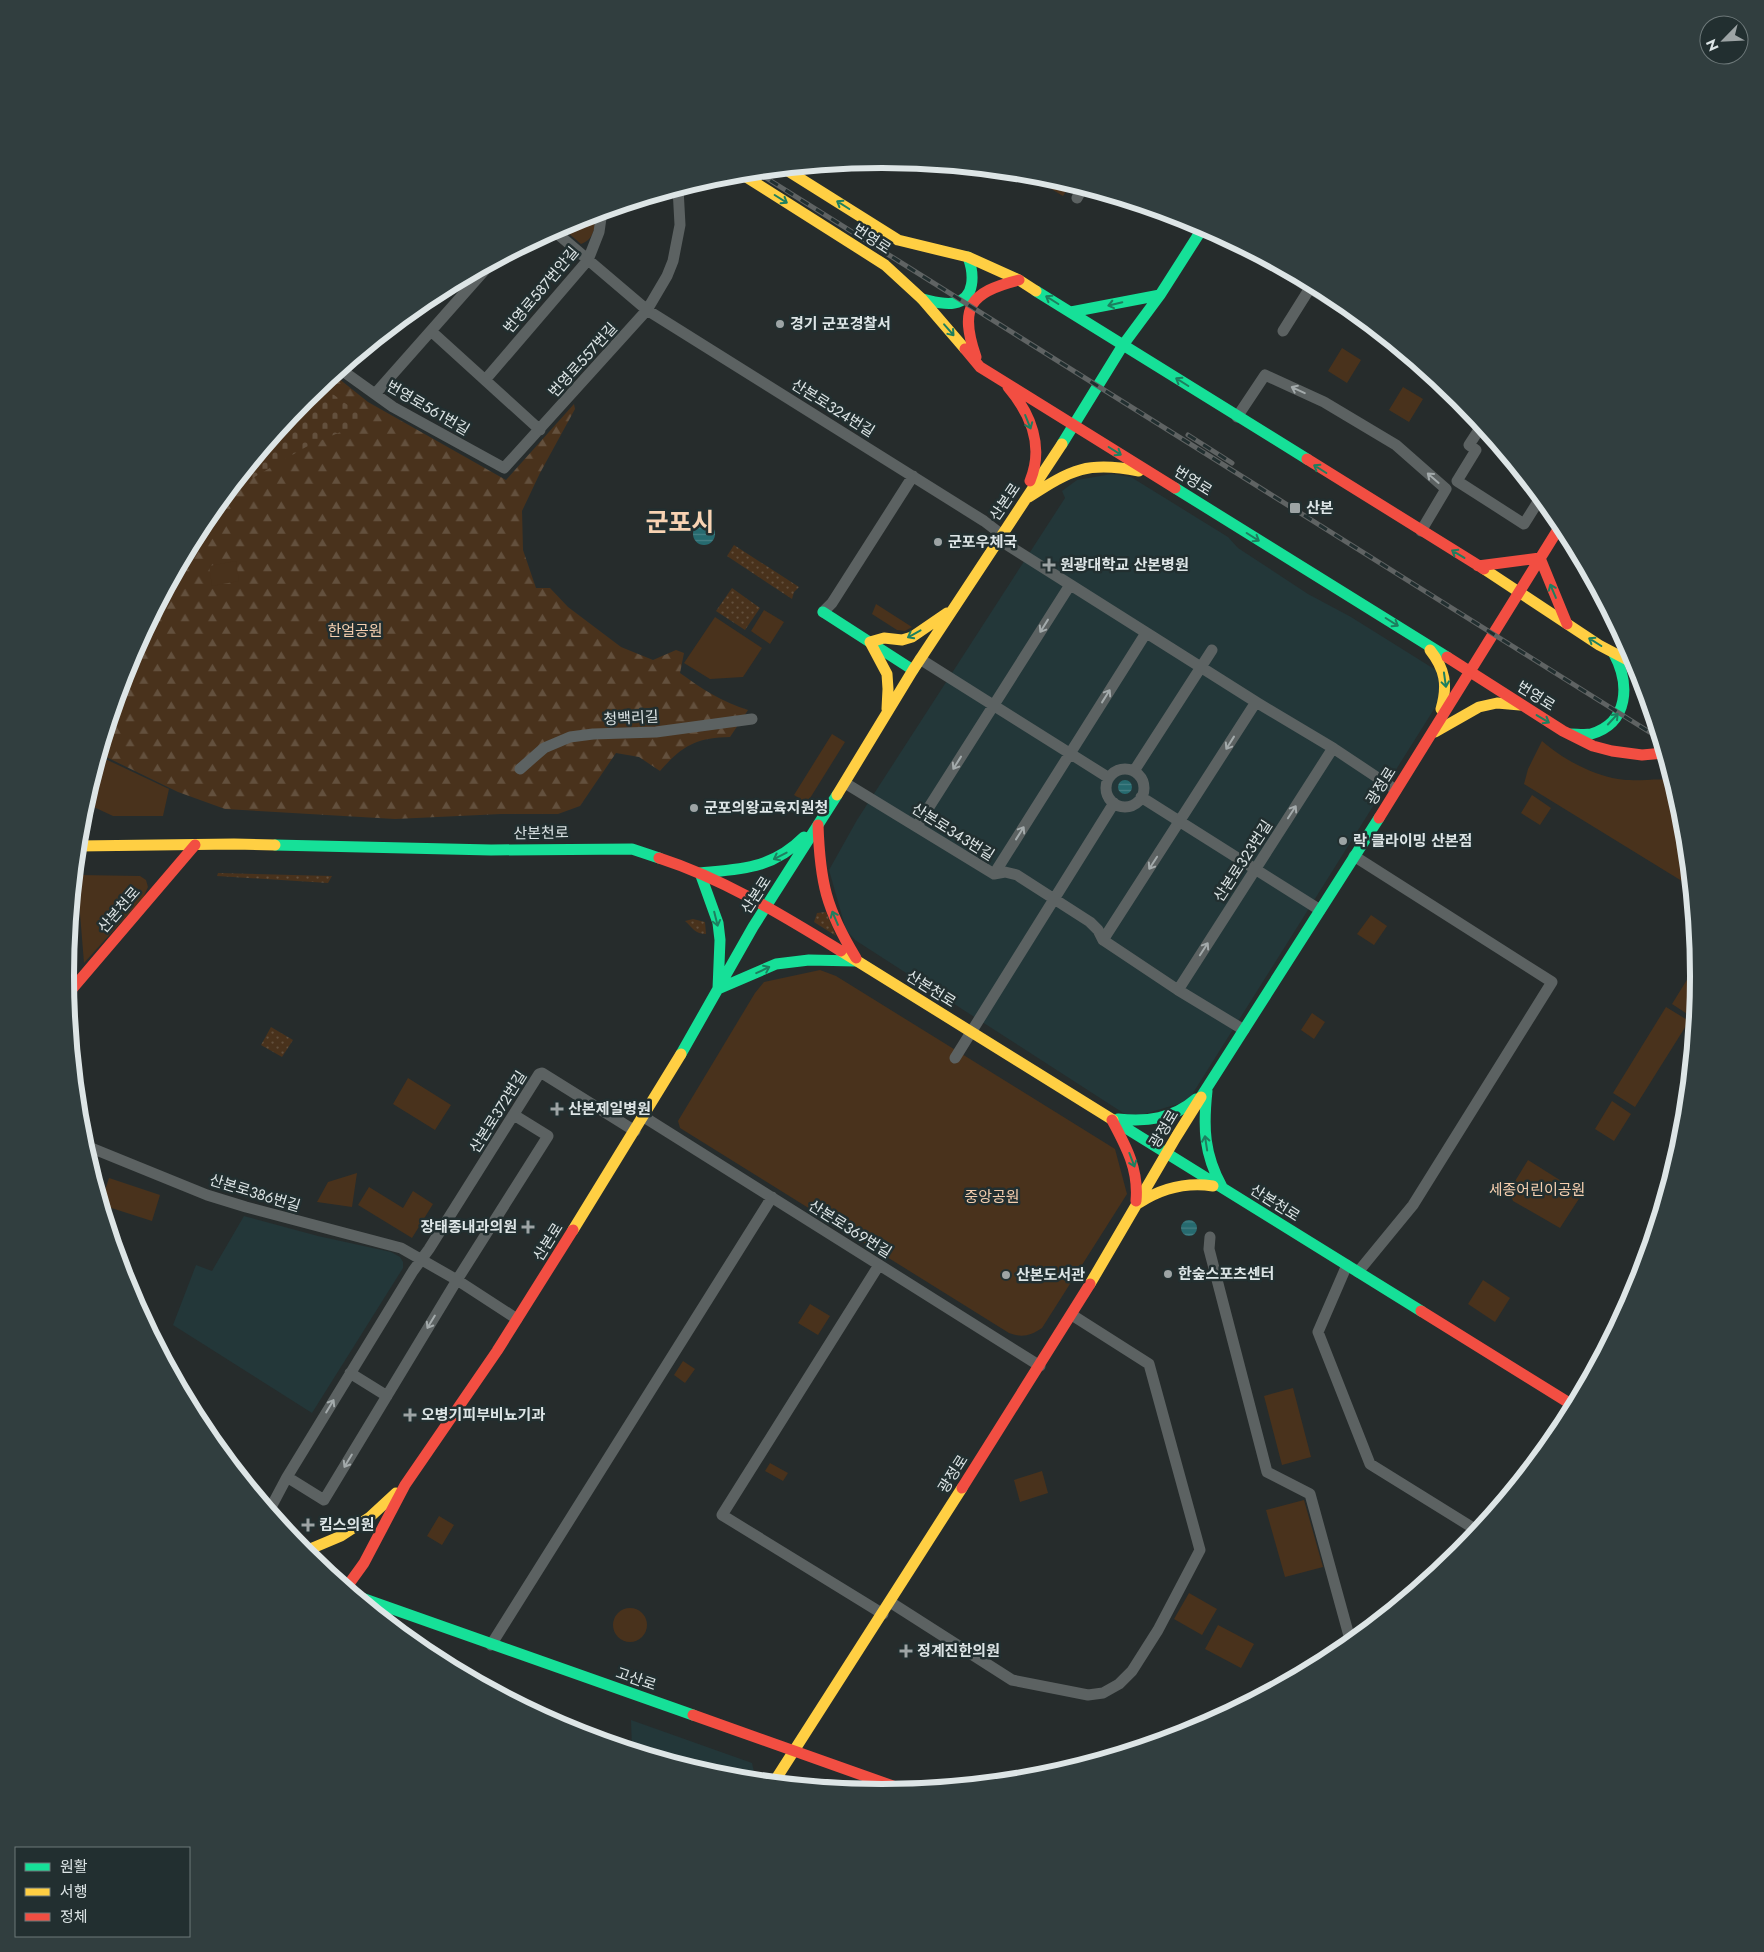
<svg xmlns="http://www.w3.org/2000/svg" width="1764" height="1952" viewBox="0 0 1764 1952" font-family="Jost,'Noto Sans KR',sans-serif">
<style>
.built{fill:#233739}
.grass{fill:url(#grass-dots)}
.forest{fill:url(#forest-firs)}
.cemetery{fill:url(#cemetery-stones)}
.green{fill:#49321c}
.water{fill:url(#water-rules)}
.lines{fill:none;stroke-linecap:round;stroke-linejoin:round}
.street{stroke:#5c6262;stroke-width:11}
.fast{stroke:#16e098;stroke-width:11}
.slow{stroke:#ffcf43;stroke-width:11}
.jam{stroke:#f24e42;stroke-width:11}
.rail-casing{stroke:#5f6363;stroke-width:5}
.rail{stroke:#222f30;stroke-width:3;stroke-dasharray:9;stroke-linecap:butt}
.oneway{stroke:#1d7f5f}
.oneway2{stroke:#a3aaab}
.poi-dot{fill:#9da4a5;stroke:#222f30;stroke-width:2}
.labels{text-anchor:middle;dominant-baseline:central;stroke-width:5;stroke-linejoin:round;paint-order:stroke}
.street-label{font-size:15px;fill:#dde5e6;stroke:#222f30}
.poi-label{font-size:15px;font-weight:bold;fill:#dde5e6;stroke:#222f30;text-anchor:start}
.park-label{font-size:15px;fill:#f6d0b0;stroke:#222f30}
.town-label{font-size:25px;font-weight:bold;fill:#f8d3b3;stroke:#222f30}
.rim{fill:none;stroke:#dde5e6;stroke-width:6}
</style>
<defs>
<pattern id="grass-dots" width="8" height="8" patternUnits="userSpaceOnUse" patternTransform="scale(1.25)"><rect width="8" height="8" fill="#49321c"/><path d="M2 2h.1M6 6h.1" fill="none" stroke="#63503d" stroke-width="1.8" stroke-linecap="round"/></pattern>
<pattern id="forest-firs" width="22" height="20" patternUnits="userSpaceOnUse" patternTransform="scale(1.25)"><rect width="22" height="20" fill="#49321c"/><path d="M5 1l3.5 6h-7zM16 11l3.5 6h-7z" fill="#63503d"/></pattern>
<pattern id="cemetery-stones" width="16" height="16" patternUnits="userSpaceOnUse" patternTransform="scale(1.25)"><rect width="16" height="16" fill="#49321c"/><path d="M2 7V4a2 2 0 0 1 4 0v3zM10 15v-3a2 2 0 0 1 4 0v3z" fill="#63503d"/></pattern>
<pattern id="water-rules" width="6" height="5" patternUnits="userSpaceOnUse" patternTransform="scale(1.25)"><rect width="6" height="5" fill="#266a6f"/><path d="M0 2.5h6" fill="none" stroke="#457f84"/></pattern>
</defs>
<rect width="100%" height="100%" fill="#262c2c"/>
<path class="built" d="M1112,474l19,3 97,60 10,11 70,46 43,23 88,55 2,26 -253,403 -57,17 -276,-178 -9,-10 -17,-60 28,-50 208,-322 -3,-7 15,-11z
M244,1216l74,20 73,16 9,5 3,5v6l-91,145 -139,-88 23,-60 16,6z
M631,1720l121,43 4,18 -34,-4 -90,-27z"/>
<path class="grass" d="M734,545l65,42 -5,5 -2,7 -65,-43z
M732,588l28,20 -15,22 -29,-19z
M218,873l114,3 -4,7 -111,-7z
M826,912l10,24 -22,-14 3,-9z
M693,919l12,3 1,12c-11,0 -13,-6 -21,-13z
M271,1027l22,13 -11,17 -21,-12z"/>
<path class="forest" d="M333,374l35,28 138,78 68,-76 1,5 -35,64 -18,38 1,39 13,38h14l18,19 53,40 32,13 23,-10 8,3 -4,20c22,16 42,29 68,37l-18,27c-34,1 -47,8 -70,34l-21,-14 -23,-4 -36,53 -22,8h-57l-106,5 -170,-10 -47,-17 -78,-38 27,-91 76,-141 101,-124z"/>
<path class="cemetery" d="M314,390l20,5 34,25 -62,27 -72,42h-4l74,-91z"/>
<path class="green" d="M1047,176l24,8 -8,12 -20,-12z
M596,213c-1,13 -1,26 -15,31l-21,-18 10,-5z
M1342,348l19,12 -14,23 -19,-12z
M1403,387l20,12 -14,23 -20,-12z
M236,561l3,20 -27,5 -3,-20z
M876,604l36,23 -7,4 -8,-1 -25,-16z
M764,610l20,12 -14,22 -19,-13z
M715,617l47,31 -19,29 -33,2 -26,-16z
M832,734l13,8 -38,61 -13,-8z
M1542,741c19,17 50,34 76,38 17,3 36,-1 54,1l11,37 7,69 -166,-102 4,-15z
M99,756l70,33 -6,27h-50l-28,-13z
M1532,795l19,13 -11,17 -19,-12z
M79,875l61,1 6,4 2,7 -5,11 -59,65 -6,-74z
M1371,915l16,11 -13,19 -17,-11z
M1698,962l1,14 -4,43 -23,-15z
M820,970l16,6 279,173 12,45 -85,134c-12,8 -20,10 -33,5l-329,-205 -2,-7 77,-128 9,-11z
M1666,1007l23,14 -54,86 -22,-14z
M1312,1013l13,9 -11,17 -13,-9z
M408,1078l43,27 -16,25 -42,-26z
M1612,1101l19,13 -17,27 -19,-12z
M1528,1160l54,34 -22,34 -47,-27 -4,-10z
M357,1173l-5,34 -35,-5 11,-20z
M109,1178l51,17 -8,26 -50,-16 -1,-3z
M369,1187l34,21 10,-17 20,13 -21,34 -54,-33z
M1483,1280l27,18 -15,24 -27,-18z
M810,1304l20,12 -12,19 -20,-12z
M683,1361l12,8 -10,14 -11,-8z
M1293,1388l18,69 -29,8 -18,-69z
M770,1463l18,10 -5,8 -18,-10z
M1042,1471l6,22 -28,9 -6,-22z
M1304,1500l19,67 -38,10 -19,-67z
M439,1516l15,9 -12,20 -15,-9z
M1189,1593l28,16 -15,26 -28,-16z
M613 1625a17 17 0 1 1 34 0a17 17 0 1 1-34 0Z
M1218,1625l36,19 -13,24 -36,-19z"/>
<path class="water" d="M693 534a11 11 0 1 1 22 0a11 11 0 1 1-22 0Z
M1118 787a7 7 0 1 1 14 0a7 7 0 1 1-14 0Z
M1181 1228a8 8 0 1 1 16 0a8 8 0 1 1-16 0Z"/>
<g class="lines">
<path class="street" d="M1077,198l6,-11
M553,230l94,80 337,211 17,13
M1261,257l117,74
M431,331l109,99
M1283,331l27,-43
M340,369l53,38 111,61 143,-158 20,-34 6,-15 7,-36 -2,-37
M485,380l103,-120 11,-28 3,-21
M375,394l116,-131
M1237,417l28,-42 59,27 72,43 50,44 -25,42
M1482,425l-13,20 7,5 -19,31 67,43 17,-27
M998,539l258,163 77,46 63,42
M823,612l9,-9 81,-127
M920,659l189,119
M520,769l24,-21 26,-11 23,-3 63,-2 96,-13
M1106 788a19 19 0 1 1 38 0a19 19 0 1 1-38 0Z
M1134,771l78,-121
M845,783l149,91 11,-2 12,3 73,47 8,8 5,10 75,50 66,40
M1141,797l179,113
M917,826l153,-241
M1354,856l198,126 -139,223 -55,67
M994,874l152,-241
M1103,940l153,-238
M1178,990l155,-242
M955,1058l159,-255
M644,1117l396,249
M84,1145l123,50 39,12 155,41 56,32 60,39
M1210,1237l-1,12 58,223 43,22 41,149
M879,1265l-157,250 161,99
M1347,1265l-29,67 52,132 108,67
M350,1373l37,23
M287,1477l126,-206 16,-22 110,-175 3,-1 93,58
M269,1511l18,-34 37,23 133,-220 91,-144 -34,-21
M890,1602l122,78 76,15 15,-2 16,-9 13,-13 26,-41 42,-80 -51,-186 -77,-49
M491,1645l281,-448"/>
<path class="fast" d="M1036,291l271,168
M922,299c10,2 21,6 32,4 22,-4 20,-30 14,-46
M1071,312l89,-17
M1062,444l61,-99 37,-50 44,-69
M1175,488l272,169
M823,612l90,58
M1571,734c6,0 13,1 20,0 38,-11 39,-50 23,-80
M804,837c-32,32 -62,32 -104,36l18,50 2,17 -2,49 58,-25 33,-4 47,1
M275,845l216,5 141,-1 27,9
M681,1054l72,-127 84,-132
M1207,1091c-4,37 -3,63 15,96
M1201,1097l178,-279
M1118,1119c29,3 55,0 78,-20
M1113,1120l308,191
M356,1596l337,119"/>
<path class="slow" d="M785,169l113,71 70,17 51,23 17,11
M740,173l145,92 37,34 43,50
M1029,497c43,-28 59,-36 110,-26
M1484,569l115,76 38,20
M1430,650c15,19 18,35 11,59
M887,709l1,-20 -1,-15 -17,-32 14,-4 18,2 10,-3 35,-24
M1435,732l44,-25 18,-4 23,2
M837,795l76,-125 149,-226
M78,846l156,-2 41,1
M841,951l272,169
M1139,1203c23,-15 47,-21 74,-17
M573,1230l108,-176
M1090,1284l86,-147 25,-40
M303,1552l38,-16 29,-19 26,-24
M774,1782l188,-294"/>
<path class="jam" d="M965,349l15,18 195,121
M976,357c-17,-49 -7,-65 43,-77
M1008,387c23,27 36,60 22,94
M1307,459l177,110
M1478,566l62,-8 27,66
M1447,657l116,74 30,15 19,5 30,4 22,-2
M1379,818l183,-295
M818,825c2,57 8,84 38,133
M659,858c65,21 123,57 182,93
M67,995l128,-150
M1112,1120c14,26 27,50 24,81
M1421,1311l153,95
M962,1488l128,-204
M346,1588l18,-25 41,-78 92,-134 76,-121
M693,1715l214,76"/>
<defs>
<path id="rail" d="M755,171l904,567
M1188,435l44,28"/>
</defs>
<use href="#rail" class="rail-casing"/>
<use href="#rail" class="rail"/>
</g>
<defs><path id="oneway-shaft" d="M-6 0H5M1.5-3L5.5 0L1.5 3" fill="none" stroke-width="1.6" stroke-linecap="round" stroke-linejoin="round" transform="scale(1.25)"/></defs>
<g class="oneway">
<use href="#oneway-shaft" transform="translate(781 199) rotate(32)"/>
<use href="#oneway-shaft" transform="translate(843 205) rotate(-148)"/>
<use href="#oneway-shaft" transform="translate(1052 300) rotate(-148)"/>
<use href="#oneway-shaft" transform="translate(1115 304) rotate(167)"/>
<use href="#oneway-shaft" transform="translate(949 330) rotate(49)"/>
<use href="#oneway-shaft" transform="translate(1182 382) rotate(-148)"/>
<use href="#oneway-shaft" transform="translate(1028 422) rotate(68)"/>
<use href="#oneway-shaft" transform="translate(1115 451) rotate(32)"/>
<use href="#oneway-shaft" transform="translate(1320 469) rotate(-148)"/>
<use href="#oneway-shaft" transform="translate(1253 537) rotate(32)"/>
<use href="#oneway-shaft" transform="translate(1458 554) rotate(-149)"/>
<use href="#oneway-shaft" transform="translate(1553 591) rotate(-113)"/>
<use href="#oneway-shaft" transform="translate(1392 622) rotate(32)"/>
<use href="#oneway-shaft" transform="translate(914 634) rotate(151)"/>
<use href="#oneway-shaft" transform="translate(1595 642) rotate(-148)"/>
<use href="#oneway-shaft" transform="translate(1445 680) rotate(82)"/>
<use href="#oneway-shaft" transform="translate(1543 719) rotate(31)"/>
<use href="#oneway-shaft" transform="translate(1613 719) rotate(-47)"/>
<use href="#oneway-shaft" transform="translate(780 856) rotate(153)"/>
<use href="#oneway-shaft" transform="translate(835 918) rotate(-113)"/>
<use href="#oneway-shaft" transform="translate(716 919) rotate(76)"/>
<use href="#oneway-shaft" transform="translate(763 970) rotate(-25)"/>
<use href="#oneway-shaft" transform="translate(1206 1143) rotate(-99)"/>
<use href="#oneway-shaft" transform="translate(1132 1160) rotate(69)"/>
</g>
<g class="oneway2">
<use href="#oneway-shaft" transform="translate(1298 390) rotate(-155)"/>
<use href="#oneway-shaft" transform="translate(1433 478) rotate(-139)"/>
<use href="#oneway-shaft" transform="translate(1044 626) rotate(122)"/>
<use href="#oneway-shaft" transform="translate(1106 696) rotate(-58)"/>
<use href="#oneway-shaft" transform="translate(1230 743) rotate(122)"/>
<use href="#oneway-shaft" transform="translate(957 763) rotate(122)"/>
<use href="#oneway-shaft" transform="translate(1292 812) rotate(-57)"/>
<use href="#oneway-shaft" transform="translate(1020 833) rotate(-58)"/>
<use href="#oneway-shaft" transform="translate(1153 863) rotate(123)"/>
<use href="#oneway-shaft" transform="translate(1204 949) rotate(-57)"/>
<use href="#oneway-shaft" transform="translate(431 1322) rotate(121)"/>
<use href="#oneway-shaft" transform="translate(330 1406) rotate(-59)"/>
<use href="#oneway-shaft" transform="translate(348 1461) rotate(121)"/>
</g>
<g class="poi-dot">
<circle cx="780" cy="324" r="5"/>
<rect x="1289" y="502" width="12" height="12" rx="2.5"/>
<circle cx="938" cy="542" r="5"/>
<path d="M1046.5 557.5h5v5h5v5h-5v5h-5v-5h-5v-5h5z"/>
<circle cx="694" cy="808" r="5"/>
<circle cx="1343" cy="841" r="5"/>
<path d="M554.5 1101.5h5v5h5v5h-5v5h-5v-5h-5v-5h5z"/>
<path d="M525.5 1219.5h5v5h5v5h-5v5h-5v-5h-5v-5h5z"/>
<circle cx="1168" cy="1274" r="5"/>
<circle cx="1006" cy="1275" r="5"/>
<path d="M407.5 1407.5h5v5h5v5h-5v5h-5v-5h-5v-5h5z"/>
<path d="M305.5 1517.5h5v5h5v5h-5v5h-5v-5h-5v-5h5z"/>
<path d="M903.5 1643.5h5v5h5v5h-5v5h-5v-5h-5v-5h5z"/>
</g>
<g class="labels">
<g class="street-label">
<text transform="translate(872 239) rotate(33)">번영로</text>
<text transform="translate(541 290) rotate(-50)">번영로587번안길</text>
<text transform="translate(583 360) rotate(-48)">번영로557번길</text>
<text transform="translate(428 408) rotate(30)">번영로561번길</text>
<text transform="translate(833 408) rotate(32)">산본로324번길</text>
<text transform="translate(1193 481) rotate(32)">번영로</text>
<text transform="translate(1005 502) rotate(-56)">산본로</text>
<text transform="translate(1536 696) rotate(32)">번영로</text>
<text transform="translate(631 718) rotate(-3)">청백리길</text>
<text transform="translate(1381 786) rotate(-58)">광정로</text>
<text transform="translate(953 832) rotate(32)">산본로343번길</text>
<text transform="translate(541 833) rotate(-1)">산본천로</text>
<text transform="translate(1243 861) rotate(-57)">산본로323번길</text>
<text transform="translate(756 895) rotate(-57)">산본로</text>
<text transform="translate(119 910) rotate(-49)">산본천로</text>
<text transform="translate(931 989) rotate(32)">산본천로</text>
<text transform="translate(498 1112) rotate(-58)">산본로372번길</text>
<text transform="translate(1164 1129) rotate(-59)">광정로</text>
<text transform="translate(255 1193) rotate(17)">산본로386번길</text>
<text transform="translate(1275 1203) rotate(32)">산본천로</text>
<text transform="translate(850 1229) rotate(32)">산본로369번길</text>
<text transform="translate(548 1242) rotate(-58)">산본로</text>
<text transform="translate(953 1474) rotate(-58)">광정로</text>
<text transform="translate(636 1679) rotate(19)">고산로</text>
</g>
<g class="poi-label">
<text x="790" y="324">경기 군포경찰서</text>
<text x="1306" y="508">산본</text>
<text x="948" y="542">군포우체국</text>
<text x="1060" y="565">원광대학교 산본병원</text>
<text x="704" y="808">군포의왕교육지원청</text>
<text x="1353" y="841">락 클라이밍 산본점</text>
<text x="568" y="1109">산본제일병원</text>
<text x="517" y="1227" text-anchor="end">장태종내과의원</text>
<text x="1178" y="1274">한숲스포츠센터</text>
<text x="1016" y="1275">산본도서관</text>
<text x="421" y="1415">오병기피부비뇨기과</text>
<text x="319" y="1525">킴스의원</text>
<text x="917" y="1651">정계진한의원</text>
</g>
<g class="park-label">
<text x="355" y="631">한얼공원</text>
<text x="1537" y="1190">세종어린이공원</text>
<text x="992" y="1197">중앙공원</text>
</g>
<g class="town-label">
<text x="680" y="522">군포시</text>
</g>
</g>
<path d="M0 0H1764V1952H0ZM74 976a808 808 0 1 1 1616 0a808 808 0 1 1-1616 0Z" fill="#313e3f" fill-rule="evenodd"/>
<path class="rim" d="M74 976a808 808 0 1 1 1616 0a808 808 0 1 1-1616 0Z"/>
<rect x="15" y="1847" width="175" height="90" fill="#222f30" stroke="#6d7879"/>
<rect x="25" y="1863" width="25" height="8" fill="#16e098" stroke="#6d7879"/>
<text x="60" y="1872" font-size="15" fill="#dde5e6">원활</text>
<rect x="25" y="1888" width="25" height="8" fill="#ffcf43" stroke="#6d7879"/>
<text x="60" y="1897" font-size="15" fill="#dde5e6">서행</text>
<rect x="25" y="1913" width="25" height="8" fill="#f24e42" stroke="#6d7879"/>
<text x="60" y="1922" font-size="15" fill="#dde5e6">정체</text>
<g transform="translate(1724 40) rotate(246)"><circle r="24" fill="#222f30" stroke="#6d7879"/>
<path d="M0-4L9 19L0 12L-9 19Z" fill="#9da4a5"/>
<text y="-8" font-size="14" font-weight="bold" text-anchor="middle" fill="#dde5e6">N</text>
</g>
</svg>
